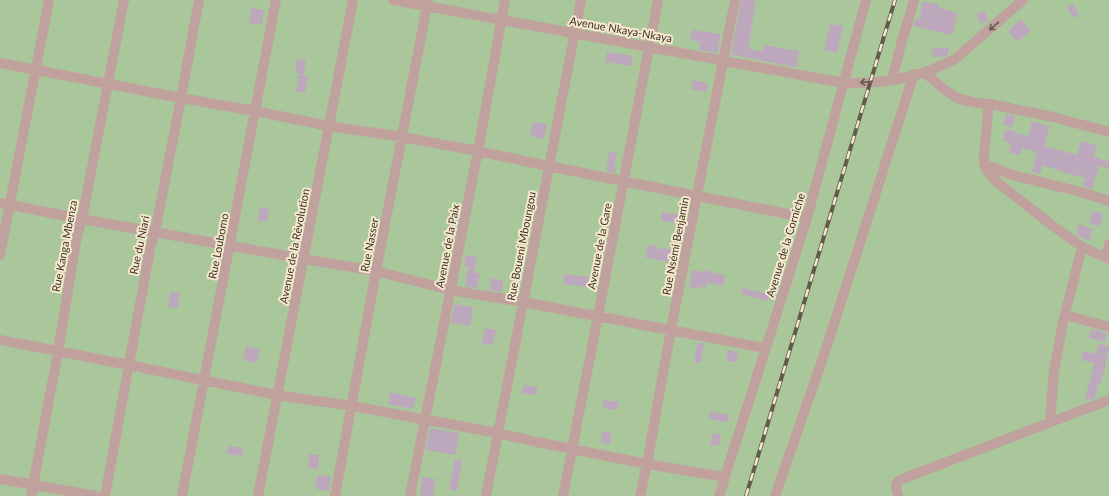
<svg xmlns="http://www.w3.org/2000/svg" width="1109" height="496" viewBox="0 0 1109 496" font-family="Lato,sans-serif">
<style>
.green{fill:#aac79c}
.building{fill:#bda7bc}
.lines{fill:none;stroke-linecap:round;stroke-linejoin:round}
.minor{stroke:#c0a19e;stroke-width:10}
.rail-casing{stroke:#625a4d;stroke-width:4}
.rail{stroke:#f7e8ce;stroke-width:2.5;stroke-dasharray:8;stroke-linecap:butt}
.oneway{stroke:#685952}
.labels{text-anchor:middle;dominant-baseline:central;stroke-width:4;stroke-linejoin:round;paint-order:stroke}
.street-label{font-size:11px;fill:#383229;stroke:#f7e8ce}
</style>
<rect width="100%" height="100%" fill="#f7e8ce"/>
<path class="green" d="M0,0h1109v496h-1109z"/>
<path class="building" d="M741,0h15l-8,49 15,2 1,-6 35,6 -2,16 -36,-6 1,-1 -31,-5z
M922,2l17,2v4l19,5 -6,22 -39,-9 3,-8 4,1z
M1073,4l6,11 -6,3 -6,-11z
M251,8l13,2 -2,14 -13,-1z
M984,11l4,9 -7,4 -5,-9z
M1021,19l10,11 -13,12 -10,-11z
M830,24l13,2 -6,27 -13,-3z
M692,30l28,4 -2,19 -19,-3 1,-8 -10,-2z
M932,48h17l-2,8 -14,1z
M607,52l26,4 -2,10 -26,-4z
M297,59l9,1 -2,14 -9,-1z
M299,74l9,2 -3,17 -9,-2z
M693,80l15,3 -2,9 -15,-3z
M1006,114l9,2 -3,11 -9,-2z
M1032,121l18,5 -6,20 33,9 4,-14 16,5 -3,11 15,5v7l-10,-3 -7,23 -9,-3 2,-8 -26,-7v-1l-16,-5 -3,9 -8,-2 5,-20 -15,-4 -2,7 -11,-3 2,-9 -8,-2 2,-12 10,2v2l13,3z
M533,122l14,2 -3,15 -14,-3z
M609,152l8,1 -3,15h2l-1,5 -9,-2z
M260,207l9,2 -2,13 -9,-2z
M1092,211l11,2 -3,13 -10,-2z
M662,212l17,3 -2,8 -16,-2z
M1079,224l14,5 -4,12 -9,-4 -4,-3z
M648,244l8,2 4,4 3,-2 15,3 -2,12 -30,-5z
M465,255l12,2 -3,16h6l-3,15 -12,-2 3,-20h-4z
M692,270l12,2v-2l21,5 -1,11 -18,-3 1,5 -7,-2v3l-11,-2z
M564,274l25,3 -1,10 -25,-3z
M491,278l12,2 -1,12 -12,-2z
M743,288l27,6 -2,7 -27,-7z
M170,292l10,1 -2,15 -10,-1z
M455,304l18,3 -3,19 -19,-3z
M485,328l11,2 -3,15 -11,-1z
M1091,329l16,4 -2,9 -16,-4z
M697,343h7l-3,20 -7,-1z
M1098,344l11,2 -5,27h-1l-3,11h-2l-3,14 -3,2 -7,-2 3,-12h1l5,-23 -13,-3 2,-9 13,3z
M246,346l13,3 -2,14 -14,-3z
M728,350l10,2 -1,10 -11,-1z
M524,385l14,2 -1,8 -15,-2z
M390,392l26,6 -3,11 -25,-5z
M604,400l15,2 -2,8 -14,-2z
M710,411l19,4 -1,7 -19,-3z
M430,428l29,5 -3,22 -30,-5z
M602,431l10,2 -2,11 -9,-1z
M712,433l9,2 -2,11 -9,-1z
M228,446l15,2 -1,8 -15,-2z
M309,454l10,1 -1,14 -10,-1z
M455,459l7,1 -5,31 -8,-2z
M317,475l14,1 -2,15 -13,-2z
M422,477l14,2 -3,17h-13z"/>
<g class="lines">
<path class="minor" d="M393,0l451,83c38,1 78,-6 111,-24l68,-59
M0,63l181,35 74,13 74,15 73,11 76,14 70,15 259,52
M924,72l21,18 14,9 18,4 13,1 63,13 56,15
M892,80l10,-39 12,-41
M990,104l-2,8 -4,43v9l3,7 10,11 56,44 29,21 27,12
M984,164l28,11 69,17 28,9
M0,203l82,16 222,40 72,12 74,19 73,12 242,46
M0,255l49,-255
M1106,258l3,-14
M1065,315l44,12
M0,340l129,25 148,30 75,11 146,27 39,9 110,22 78,13
M1050,422l4,-51 9,-49 19,-75
M0,479l96,17
M31,496l27,-144 18,-111 6,-22 42,-219
M105,496l45,-247 5,-17 26,-134 18,-98
M182,496l94,-496
M258,496l95,-496
M335,496l41,-225 52,-270
M410,496l68,-345 27,-151
M486,496l95,-496
M563,496l35,-180 60,-316
M640,496l7,-32 24,-135 64,-329
M719,496l88,-278 59,-218
M775,496l50,-144 89,-278
M898,496c-2,-8 -5,-13 4,-17l207,-79"/>
<defs>
<path id="rail" d="M746,496l149,-496"/>
</defs>
<use href="#rail" class="rail-casing"/>
<use href="#rail" class="rail"/>
</g>
<defs><path id="oneway-shaft" d="M-6 0H5M1.5-3L5.5 0L1.5 3" fill="none" stroke-width="1.6" stroke-linecap="round" stroke-linejoin="round"/></defs>
<g class="oneway">
<use href="#oneway-shaft" transform="translate(994 26) rotate(139)"/>
<use href="#oneway-shaft" transform="translate(866 82) rotate(174)"/>
</g>
<g class="labels">
<g class="street-label">
<text transform="translate(621 29) rotate(10)">Avenue Nkaya-Nkaya</text>
<text transform="translate(139 245) rotate(-78)">Rue du Niari</text>
<text transform="translate(369 245) rotate(-79)">Rue Nasser</text>
<text transform="translate(785 245) rotate(-73)">Avenue de la Corniche</text>
<text transform="translate(64 246) rotate(-79)">Rue Kanga Mbenza</text>
<text transform="translate(218 246) rotate(-79)">Rue Loubomo</text>
<text transform="translate(294 246) rotate(-79)">Avenue de la Révolution</text>
<text transform="translate(447 246) rotate(-79)">Avenue de la Paix</text>
<text transform="translate(521 246) rotate(-79)">Rue Boueni Mboungou</text>
<text transform="translate(599 246) rotate(-79)">Avenue de la Gare</text>
<text transform="translate(675 246) rotate(-79)">Rue Nsémi Benjamin</text>
</g>
</g>
</svg>
